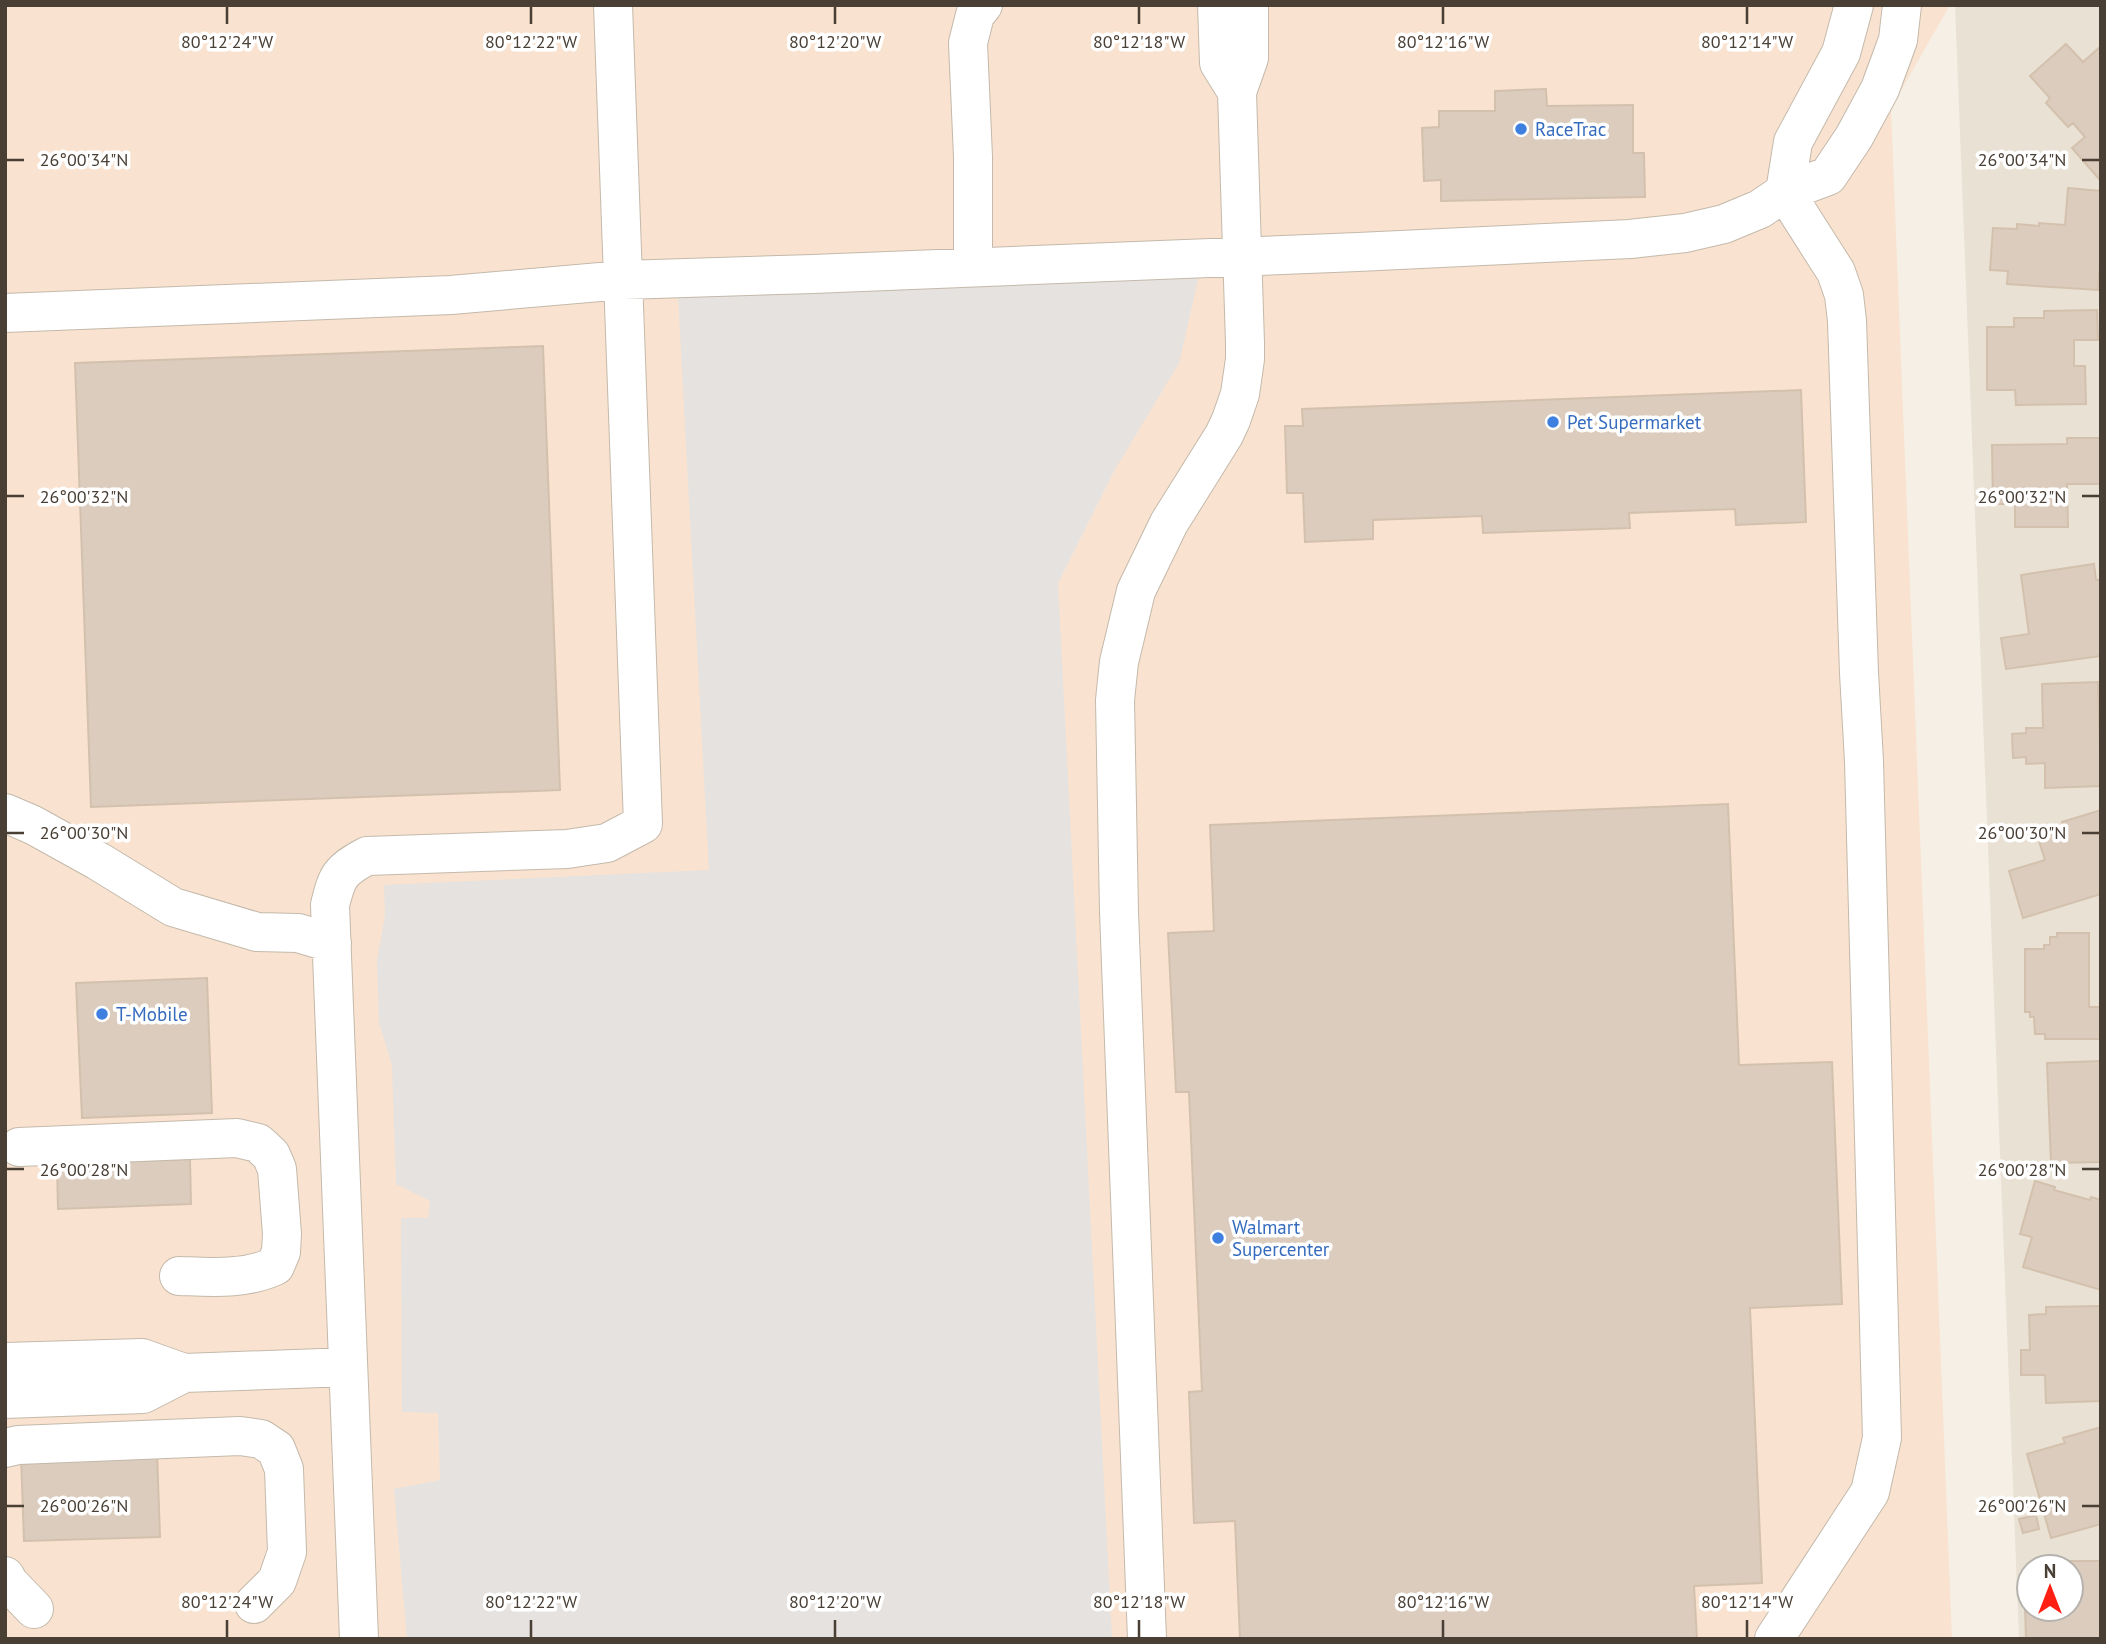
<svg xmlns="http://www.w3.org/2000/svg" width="2106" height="1644" viewBox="0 0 2106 1644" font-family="'PT Sans',sans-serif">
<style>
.residential{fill:#e9e1d4;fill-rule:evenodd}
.commercial{fill:#f9e3d0}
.parking{fill:#e5e2df}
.building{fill:#dbccbe;stroke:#d3c1ad;stroke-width:2}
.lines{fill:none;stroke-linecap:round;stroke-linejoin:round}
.minor-casing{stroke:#c4b9ab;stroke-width:40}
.minor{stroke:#fff;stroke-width:38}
.ticks{fill:none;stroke:#493f35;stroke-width:2.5}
.shop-dot{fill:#3f7fe0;stroke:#fff;stroke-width:2.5}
.labels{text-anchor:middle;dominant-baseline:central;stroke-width:7;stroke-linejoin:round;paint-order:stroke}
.shop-label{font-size:19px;fill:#366cbe;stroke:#fff;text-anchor:start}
.ticks-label{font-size:18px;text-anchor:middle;fill:#493f35;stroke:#fff;stroke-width:7;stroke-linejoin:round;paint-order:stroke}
</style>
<rect width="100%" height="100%" fill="#f5efe6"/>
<path class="residential" d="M1955,5h146v1634h-82zM2029,1567h42v42h-42z"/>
<path class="commercial" d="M5,5h1945l-59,103 61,1531h-1947z"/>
<path class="parking" d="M1203,258l-24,105 -66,110 -55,110 54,1056h-705l-13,-150 46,-9 -2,-67 -36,-1 -1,-194h27l2,-17 -34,-17 -4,-119 -13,-42 -2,-62 8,-46 -1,-30 325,-15 -32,-592z"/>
<path class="building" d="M2066,44l17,18 18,-16 -1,134 -28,-32 13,-11 -12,-14 -5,4 -22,-24 4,-5 -20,-22z
M1546,89l1,17 86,-1v48h11l1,44 -204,4v-21l-17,1 -2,-53 17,-1v-16h56v-20z
M2068,188l33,3v62l-3,37 -91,-6 1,-13 -18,-1 3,-42 24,1v-5l22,2v-3l26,2z
M2097,310l1,30h-24v26h11l1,38 -70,1 -1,-15h-28v-63h27v-9h30v-7z
M543,346l17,444 -469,17 -16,-444z
M1801,390l5,132 -70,3 -1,-16 -106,4 1,15 -147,5 -1,-17 -109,4v19l-68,3 -2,-49h-16l-2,-67h18l-1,-17z
M2067,438h34v46h-34l1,43h-53v-23h-22l-1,-59 75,-1z
M2094,564l2,16h5v76l-95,13 -5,-31 28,-4 -8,-59z
M2098,682l3,104 -56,2v-25l-19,1v-7l-13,1 -1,-24 14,-1v-5h17l-1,-44z
M1728,804l11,261 93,-3 10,242 -92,4 12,275 -68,3 3,53h-457l-5,-118 -41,2 -5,-131 13,-1 -13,-299h-13l-8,-159 46,-2 -4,-106z
M2101,810v84l-78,24 -14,-47 36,-11 -7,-22 27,-8 -3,-8z
M2057,933h32v74h12v32h-56v-5h-10l-1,-17h-4v-5h-5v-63h19v-4h6v-8h7z
M207,978l5,135 -130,5 -6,-135z
M2101,1061v101l-50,1 -4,-100z
M190,1159l1,45 -133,5 -1,-45z
M2035,1181l20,6 -1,3 36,10 1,-3 10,3v90l-78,-23 9,-30 -12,-3z
M2101,1306v95l-55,2 -1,-28h-24v-25h9l-1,-35 17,-1v-7z
M2101,1427v97l-50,14 -24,-84 38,-11 -2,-5z
M157,1452l3,85 -136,4 -3,-85z
M2036,1515l3,14 -16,4 -4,-14z
M2050,1561h51v78h-75l-1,-32h4v2h42v-42h-21z"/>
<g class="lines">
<defs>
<path id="minor" d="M1217,5l2,58 18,29
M973,267v-110l-5,-114 7,-28 8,-10
M5,313l446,-18 172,-15 190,-6 545,-22 272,-13 55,-6 39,-9 36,-15 25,-17 43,-16 26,-39 26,-48 18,-49 4,-35
M5,813l28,12 65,36 75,46 84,25 41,1 34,10
M19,1147l218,-9 21,5 13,12 6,14 5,65 -1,18 -6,14c-30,14 -64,11 -96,10
M5,1362l137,-4 42,15 164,-6
M5,1399l138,-5 41,-21
M5,1448l13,-3 222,-9 21,3 15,10 8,20 3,83 -10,29 -23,23
M5,1576l4,7 25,26
M359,1639l-29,-734c7,-29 10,-35 37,-49l200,-7 40,-6 36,-19 -30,-819
M1147,1639l-28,-727 -4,-212 4,-38 17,-71 33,-68 55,-88 7,-15 9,-26 5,-35v-16l-8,-251 12,-34v-53
M1774,1639l96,-147 12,-54 -18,-677 -5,-88 -12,-352 -3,-26 -8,-23 -51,-80 8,-50 48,-89 13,-48"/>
</defs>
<use href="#minor" class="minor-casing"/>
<use href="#minor" class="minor"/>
</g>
<path class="ticks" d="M227,7v17M531,7v17M835,7v17M1139,7v17M1443,7v17M1747,7v17M7,160h17M2082,160h17M7,496h17M2082,496h17M7,833h17M2082,833h17M7,1169h17M2082,1169h17M7,1506h17M2082,1506h17M227,1620v17M531,1620v17M835,1620v17M1139,1620v17M1443,1620v17M1747,1620v17"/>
<g class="shop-dot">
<circle cx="1521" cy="129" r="7"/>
<circle cx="1553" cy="422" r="7"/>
<circle cx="102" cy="1014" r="7"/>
<circle cx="1218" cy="1238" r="7"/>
</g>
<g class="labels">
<g class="shop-label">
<text x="1535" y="129">RaceTrac</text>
<text x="1567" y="422">Pet Supermarket</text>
<text x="116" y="1014">T-Mobile</text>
<text x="1232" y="1227">Walmart<tspan x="1232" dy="22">Supercenter</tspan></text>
</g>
</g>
<g class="ticks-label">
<text x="227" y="48">80°12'24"W</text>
<text x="531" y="48">80°12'22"W</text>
<text x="835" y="48">80°12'20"W</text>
<text x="1139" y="48">80°12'18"W</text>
<text x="1443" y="48">80°12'16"W</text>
<text x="1747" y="48">80°12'14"W</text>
<text x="84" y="166">26°00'34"N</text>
<text x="2022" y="166">26°00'34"N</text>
<text x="84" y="503">26°00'32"N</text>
<text x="2022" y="503">26°00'32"N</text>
<text x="84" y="839">26°00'30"N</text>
<text x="2022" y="839">26°00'30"N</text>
<text x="84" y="1176">26°00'28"N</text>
<text x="2022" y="1176">26°00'28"N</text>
<text x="84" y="1512">26°00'26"N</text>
<text x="2022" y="1512">26°00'26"N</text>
<text x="227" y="1608">80°12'24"W</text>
<text x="531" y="1608">80°12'22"W</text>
<text x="835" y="1608">80°12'20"W</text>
<text x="1139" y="1608">80°12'18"W</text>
<text x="1443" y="1608">80°12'16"W</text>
<text x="1747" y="1608">80°12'14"W</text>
</g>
<rect width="2106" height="1644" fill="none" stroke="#493f35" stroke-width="14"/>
<g transform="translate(2050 1588)"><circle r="33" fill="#ffffff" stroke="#b6b2ae" stroke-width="2"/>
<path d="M0-5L12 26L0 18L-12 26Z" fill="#ff2013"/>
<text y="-10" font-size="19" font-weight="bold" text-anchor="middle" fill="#493f35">N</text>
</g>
</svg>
